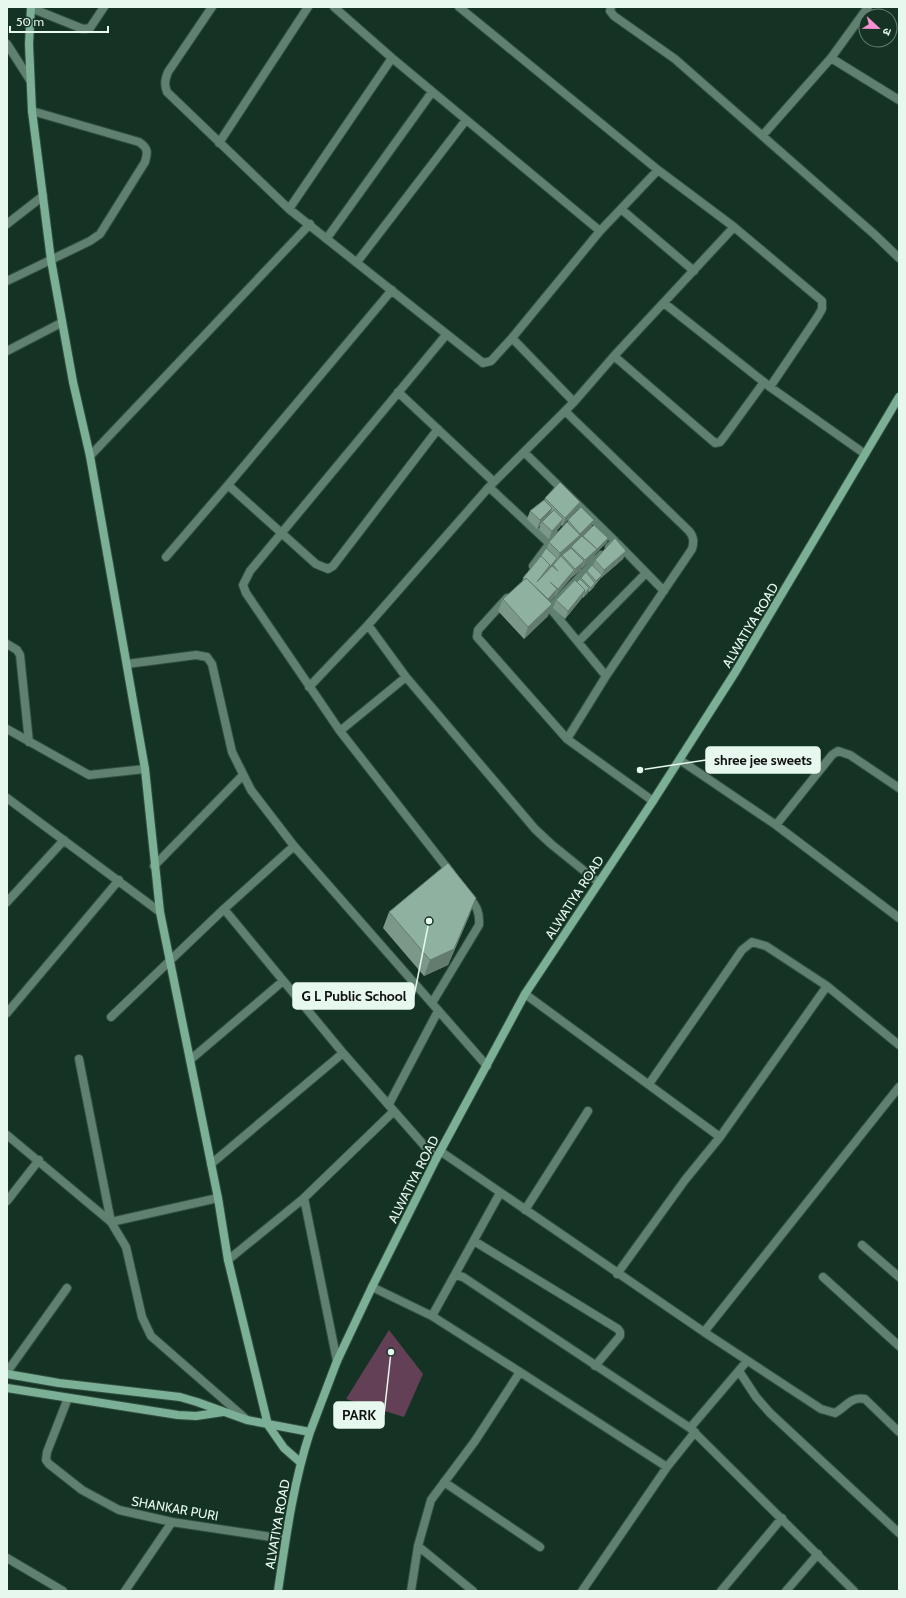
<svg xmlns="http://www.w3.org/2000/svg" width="906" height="1598" viewBox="0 0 906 1598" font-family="Cabin,'Noto Sans Devanagari',sans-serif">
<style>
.green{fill:#644056}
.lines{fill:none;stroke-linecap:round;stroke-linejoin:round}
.street-casing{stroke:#324f41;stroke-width:10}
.secondary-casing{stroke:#324f41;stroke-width:10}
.street{stroke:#608070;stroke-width:8}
.secondary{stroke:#7cb096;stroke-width:8}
.wall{fill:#7b9889}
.shaded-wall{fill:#647c6f}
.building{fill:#8fb19f;stroke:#647c6f}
.labels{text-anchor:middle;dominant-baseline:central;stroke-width:4;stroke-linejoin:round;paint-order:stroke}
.street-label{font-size:13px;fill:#e7f8ef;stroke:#143325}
.leader{fill:none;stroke:#e7f8ef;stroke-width:1.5}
.callout-dot{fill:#e7f8ef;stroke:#143325;stroke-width:1.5}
.callout{fill:#e7f8ef;stroke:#e7f8ef;stroke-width:1.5}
.callout-label{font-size:14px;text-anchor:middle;font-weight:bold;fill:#111}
</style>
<rect width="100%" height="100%" fill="#143325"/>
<path class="green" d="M389,1330l34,44 -19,43 -58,-18z"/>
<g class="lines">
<defs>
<path id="street" d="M212,7l-44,65c-3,8 -4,12 -1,20l122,117 194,154 8,-2 21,-23 88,-107 58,-61
M334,7l58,51 208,173
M459,7l199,163 76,57 88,74v8l-4,7 -48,71
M611,7l-1,4 4,5 61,43 199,175 25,24
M31,8l52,21 7,-1 14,-21
M7,44l23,36
M831,58l68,42
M763,135l68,-77 37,-51
M219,143l89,-136
M289,209l103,-151
M621,209l73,62
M7,224l36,-28
M327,238l105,-146
M357,262l109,-142
M7,281l83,-40 10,-7 45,-72c3,-10 3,-14 -6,-20l-107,-31
M392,290l-164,195 88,79 12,5 5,-3 105,-137
M664,303l106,84 95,67
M446,335l-196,236 -7,14 3,8 94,138 111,142
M512,338l62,64
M7,351l54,-28
M614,356l101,87 5,-1 4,-5 40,-55
M398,392l96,90
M565,411l124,120c5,6 5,11 3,18l-86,127 -39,63
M524,452l91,89 -6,6
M90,456l220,-232
M489,487l60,56
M618,544l46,47
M601,555l-51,53 56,68
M166,557l62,-72
M533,566l23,-31
M507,598l-29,32 -1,7 90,102 86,62
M578,642l68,-69
M7,644l10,6 3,5 9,87
M127,664l69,-9 11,2 5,7 20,88 19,38 43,56 193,220
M309,687l59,-62
M7,729l82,46 56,-6
M340,731l66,-54
M680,760l96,65 56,-70 6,-4 12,4 49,33
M7,798l153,114
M776,825l123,93
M154,866l89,-91
M598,882l-47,-38 -16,-15 -129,-152 -38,-52 121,-138 85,-85 40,-46 120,-129
M7,902l57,-62
M224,909l119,144 93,106
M827,986l72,59
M525,994l195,143 107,-151 -61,-40 -14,-4 -10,8 -93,134
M432,1003l47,-78c1,-14 -3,-19 -11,-30
M7,1013l112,-133
M111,1017l113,-108 70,-63
M79,1059l32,163 107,-24
M190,1060l93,-79
M389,1104l49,-93
M7,1135l104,87 15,25 16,70 9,19 95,83
M440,1151l264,181 195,-245
M211,1164l132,-111
M7,1201l32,-41
M525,1210l63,-99
M474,1241l144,88 2,3v4l-25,30
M862,1245l37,32
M228,1260l76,-62
M617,1274l68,-94 35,-43
M455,1275l8,2 227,151 164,163
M823,1277l76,69
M372,1287l60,29 88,56 -45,69 -44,59 -13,46 -7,45
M432,1316l68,-123
M704,1332l117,77 14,4c11,-6 16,-17 30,-14l34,33
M337,1361l-33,-163 90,-87
M739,1371l17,26 14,16 129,120
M7,1372l60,-84
M520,1372l147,95
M68,1398l-21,54 -1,8 3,4 33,26 37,20 53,12 113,17
M690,1428l57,-67
M444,1482l96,65
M418,1546l55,45
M7,1558l56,33
M125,1591l47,-69
M582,1591l85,-124 28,-35
M721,1591l61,-73
M786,1591l32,-37"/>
<path id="secondary" d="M31,7l-2,37 3,67 19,149 22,122 17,74 55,313 15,143 58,286 10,62 40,165 16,23 16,14
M7,1374l52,9 121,14 17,5 50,18 63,12c-17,52 -24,105 -32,159
M7,1388l171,27 18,1 27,-4
M310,1432l27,-71 35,-74 64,-128 89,-165 128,-193 83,-130 163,-274"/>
</defs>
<use href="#street" class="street-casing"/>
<use href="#secondary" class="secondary-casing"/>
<use href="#street" class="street"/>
<use href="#secondary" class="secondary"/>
</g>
<path class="wall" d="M545,498l35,4 -3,8 -15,16 -1,-1 -1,2 -11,12 -10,-9 1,-5 -3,4 -10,-10 3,-8 14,-11z
M568,520h26l-3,8 17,10 -1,4 -12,12 -1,3 -12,11 -1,-1v3l-9,7 -1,1 -16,19 -1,-1 -4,6 -2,14 -24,23 -26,-28 5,-12 19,-16 1,-5 24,-30 2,-6 18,-19z
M626,551l-3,8 -22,19v-1l-1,2 -5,6 -1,2 -5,5 -1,-1 -5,7v-1l-1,1 -17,21 -12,-11 3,-8 21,-18 3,-3 7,-8 6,-5 2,-6z
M389,912l81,2 -22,51 -24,11 -41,-48z"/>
<path class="shaded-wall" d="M580,502l-3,8 -15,16 3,-8z
M552,508l-2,8 -8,6 -2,3 -3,4 3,-9z
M563,519l-3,8 -11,12 3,-8z
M594,520l-3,8 -14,14 3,-8z
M580,535l-3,8 -6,4 -1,2 -8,6 -1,3 -4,3 3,-8z
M608,538l-1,4 -12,12 -1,3 -12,11 3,-8z
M626,551l-3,8 -22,19 3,-8z
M557,558l-1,4 -8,9 2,-4z
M584,561l-3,9 -9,7 3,-8z
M550,565l-3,8 -10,9z
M574,570l-3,8 -16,19 3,-8z
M602,575l-2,4 -5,6 1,-4z
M595,583l-1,4 -5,5 2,-4z
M589,588l-1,5 -5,5 2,-5z
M557,589l-3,9 -10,10 3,-8z
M585,590l-3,8 -17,21 3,-8z
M552,604l-4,12 -24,23 4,-12z
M476,898l-6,16 -22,51 -24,11 6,-16z"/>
<path class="building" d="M560,482l20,20 -15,16 -20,-20z
M544,500l8,8 -12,12 -10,-9z
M581,507l13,13 -14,14 -12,-14z
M554,510l9,9 -11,12 -10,-9z
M567,522l13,13 -20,18 -11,-11z
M594,525l14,13 -12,12 1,-1 -14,-13z
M582,536l15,13 -12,11 -14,-13z
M615,538l11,13 -22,19 -9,-10z
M546,548l11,10 -7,9v-2l-9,-9z
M571,548l13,13 -9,8 -13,-14z
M541,556l9,9 -13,17 15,-16 6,5 -5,-6 8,-9 13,14 -16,19 -8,-7 7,7 -9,10 -22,-21 -1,2 -2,-2z
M592,565l10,10 -6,6 -9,-10z
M586,572l9,11 -4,5 -10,-10z
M526,578l26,26 -24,23 -25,-28z
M580,579l9,9 -4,5h-1l1,-3 -8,-8z
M575,580l10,10 -17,21 -12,-11z
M448,863l28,35 -22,51 -24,11 -41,-48z"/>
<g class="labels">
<g class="street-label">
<text transform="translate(750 625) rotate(-59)">ALWATIYA ROAD</text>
<text transform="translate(574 897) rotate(-57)">ALWATIYA ROAD</text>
<text transform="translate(413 1179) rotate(-63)">ALWATIYA ROAD</text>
<text transform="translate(175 1508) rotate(10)">SHANKAR PURI</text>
<text transform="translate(277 1524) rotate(-80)">ALVATIYA ROAD</text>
</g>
</g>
<path class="leader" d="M640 770L706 760M429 921L414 996M391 1352L384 1415"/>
<g class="callout-dot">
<circle cx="640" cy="770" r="4"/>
<circle cx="429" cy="921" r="4"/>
<circle cx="391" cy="1352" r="4"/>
</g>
<g class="callout">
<rect x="706" y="747" width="114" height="26" rx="4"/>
<rect x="293" y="983" width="121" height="26" rx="4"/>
<rect x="334" y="1402" width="50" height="26" rx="4"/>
</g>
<g class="callout-label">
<text x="763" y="765">shree jee sweets</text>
<text x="354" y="1001">G L Public School</text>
<text x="359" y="1420">PARK</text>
</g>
<rect width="906" height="1598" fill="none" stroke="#e7f8ef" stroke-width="16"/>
<g transform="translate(878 28) rotate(112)"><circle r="19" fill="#143325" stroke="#688276"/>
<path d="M0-3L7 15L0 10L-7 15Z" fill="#f690d0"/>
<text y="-6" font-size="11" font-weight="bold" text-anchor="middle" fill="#e7f8ef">उ</text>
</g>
<path d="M10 26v6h98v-6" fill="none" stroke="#e7f8ef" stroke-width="2"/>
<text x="16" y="26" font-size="12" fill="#e7f8ef" stroke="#143325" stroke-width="3" paint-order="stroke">50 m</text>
</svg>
